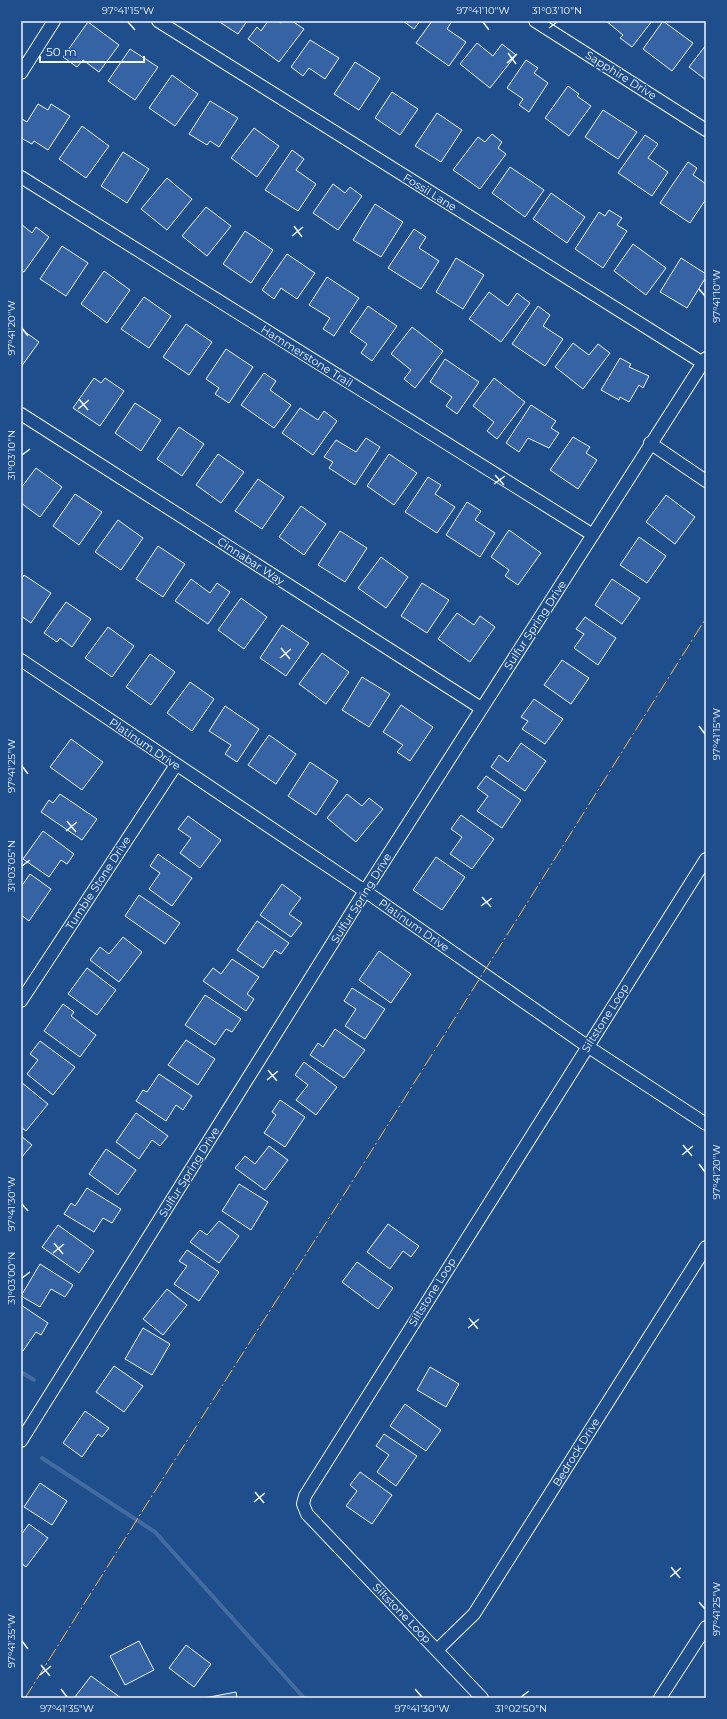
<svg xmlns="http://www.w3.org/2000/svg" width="727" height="1719" viewBox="0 0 727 1719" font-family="Montserrat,sans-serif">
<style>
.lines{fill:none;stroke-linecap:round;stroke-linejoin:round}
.stream{stroke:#446ba0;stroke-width:4}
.building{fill:#3563a3;stroke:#f2f6ff}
.minor-casing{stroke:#f2f6ff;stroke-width:14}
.minor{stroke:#1f4e8c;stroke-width:12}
.power{stroke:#ffb74d;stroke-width:1;stroke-dasharray:14 3 2 3;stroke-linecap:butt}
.ticks{fill:none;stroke:#f2f6ff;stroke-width:1.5}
.labels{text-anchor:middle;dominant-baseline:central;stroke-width:3;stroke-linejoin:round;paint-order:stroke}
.street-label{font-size:11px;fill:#f2f6ff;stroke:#1f4e8c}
.neatline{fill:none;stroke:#f2f6ff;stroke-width:1.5}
.ticks-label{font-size:10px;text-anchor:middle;fill:#f2f6ff}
</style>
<rect width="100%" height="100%" fill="#1f4e8c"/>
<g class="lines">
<path class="stream" d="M21,1372l13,8
M42,1458l113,74 149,166"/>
</g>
<path class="building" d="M218,21h29l-9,13z
M268,21h10l3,2 1,-2h10l12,8 -25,33 -31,-23 9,-12 4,4z
M403,21h17l-6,8z
M432,21h20l-5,8 19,13 -17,24 -33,-23z
M606,21h46l-20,26 -12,-9 3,-3z
M663,21l30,22 -21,28 -29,-22z
M88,22l31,23 -20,27 -16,-12 -6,7 -14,-10z
M310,40l29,18 -14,21 -16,-11 -6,8 -12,-9z
M477,43l16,13 9,-12 14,11 -26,33 -30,-24z
M706,45v35l-17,-13z
M130,49l28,18 -23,33 -27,-19z
M526,60l12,8 -4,5 14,10 -19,29 -10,-7 4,-6 -16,-11z
M355,62l25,16 -21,32 -25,-16z
M172,75l26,19 -23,32 -26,-18z
M568,86l11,8 -2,2 14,10 -22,30 -24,-18z
M392,92l26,17 -18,26 -25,-17z
M210,101l28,17 -19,29 -9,-6 -3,4 -18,-11z
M38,104l10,6 3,-6 19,12 -22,34 -14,-9 -2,3 -11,-6v-17l1,-2 5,3z
M603,110l34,22 -19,27 -33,-22z
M437,113l25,17 -21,32 -26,-16z
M82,126l27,20 -23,32 -27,-19z
M254,128l25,18 -22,31 -26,-19z
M492,134l10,8 -4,6 8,6 -26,35 -27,-19 25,-33 7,5z
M645,135l13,9 -10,14 20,14 -16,24 -34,-23z
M292,150l12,9 -8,11 20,14 -18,27 -33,-21z
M123,152l26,17 -22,34 -26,-17z
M688,162l9,6 -4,7 13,9v15l-16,24 -30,-20z
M510,167l34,23 -19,27 -33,-24z
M167,178l25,21 -25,31 -26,-21z
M333,184l12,9 5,-6 12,9 -24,34 -25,-17z
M551,193l34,24 -18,26 -34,-24z
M375,204l28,18 -22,35 -28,-17z
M206,207l25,19 -24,30 -25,-20z
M609,210l13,8 -5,7 10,6 -24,37 -28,-19 24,-37 6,4z
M21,224l11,9 4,-6 13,10 -25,35 -3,-2z
M414,229l12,8 -7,11 20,13 -18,28 -33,-21z
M245,231l28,19 -22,33 -28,-19z
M633,244l33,24 -20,27 -32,-24z
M62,246l26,17 -22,33 -26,-17z
M287,254l28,19 -18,26 -16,-11 -7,11 -12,-9z
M456,258l28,17 -21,34 -27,-17z
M681,258l25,16v3l-19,31 -27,-16z
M104,271l26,19 -23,33 -26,-19z
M327,277l32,21 -25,38 -11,-7 7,-11 -21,-13z
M489,292l19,14 9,-13 13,10 -29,39 -32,-23z
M144,297l27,19 -22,32 -28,-19z
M368,306l29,20 -25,35 -11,-8 6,-9 -17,-12z
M538,306l12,9 -7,11 20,13 -18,27 -33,-22z
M186,324l26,18 -23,33 -26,-18z
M412,327l31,24 -28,37 -11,-9 7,-9 -20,-16z
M21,329l18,13 -18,25z
M573,343l16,12 9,-11 12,9 -27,36 -28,-22z
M226,349l27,18 -24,36 -14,-9 4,-6 -13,-9z
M620,358l11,6 -2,3 20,9 -6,12 -4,-3 -10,17 -9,-5 -1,3 -18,-10z
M445,359l34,23 -22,32 -11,-8 6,-9 -22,-15z
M264,373l12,8 -6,9 21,15 -17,23 -33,-23z
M94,378l7,5 4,-5 19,13 -24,35 -27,-18z
M494,378l31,24 -28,37 -10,-8 7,-9 -21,-16z
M135,403l26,17 -20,31 -26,-18z
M531,405l25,16 -5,7 8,5 -10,15 -21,-10 -9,14 -13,-9z
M300,408l18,12 6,-9 13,10 -24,34 -31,-22z
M179,427l25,17 -22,32 -25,-17z
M573,437l17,10 -4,6 11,7 -19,29 -28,-19z
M366,438l14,9 -25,38 -26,-17 4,-6 -9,-5 12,-17 20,12z
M218,454l26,18 -23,31 -25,-18z
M389,454l28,19 -23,32 -27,-19z
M36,468l26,19 -22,30 -19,-14v-15z
M428,477l13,8 -6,9 20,13 -18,26 -32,-21z
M258,479l26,18 -22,32 -27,-18z
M75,494l27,18 -23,33 -26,-19z
M666,495l29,22 -20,27 -29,-22z
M467,502l14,9 -6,9 20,13 -15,24 -34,-22z
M301,506l25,18 -22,31 -25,-18z
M118,520l25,18 -22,32 -26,-18z
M509,530l32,23 -23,32 -13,-9 4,-6 -18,-13z
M340,531l27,17 -22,34 -27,-17z
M639,537l27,19 -19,27 -27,-18z
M158,546l27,18 -22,33 -27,-18z
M381,557l27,20 -22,31 -28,-20z
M24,575l27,18 -20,30 -10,-7v-36z
M191,579l19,14 7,-10 13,9 -22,32 -33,-23z
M612,579l28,19 -18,26 -27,-19z
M422,583l27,17 -22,33 -26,-17z
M241,598l26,19 -23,32 -26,-19z
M66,602l25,17 -19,28 -12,-9 -3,4 -13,-9z
M457,613l17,12 6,-9 15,11 -25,35 -32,-23z
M585,617l31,21 -18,27 -24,-17 10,-14 -8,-5z
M282,625l27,18 -23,33 -26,-18z
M108,627l26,19 -22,31 -27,-19z
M322,653l27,19 -23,32 -27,-20z
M150,654l25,18 -24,33 -25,-18z
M562,660l27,18 -18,26 -27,-19z
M362,677l28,17 -21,33 -27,-17z
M190,682l24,17 -22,32 -25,-18z
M534,699l29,20 -18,25 -23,-15 6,-8 -7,-4z
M401,705l32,22 -23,34 -13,-9 6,-7 -20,-13z
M225,706l34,23 -22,33 -12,-8 6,-9 -22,-14z
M269,735l27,19 -20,30 -28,-19z
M71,739l32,23 -21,28 -32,-23z
M521,743l25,18 -21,30 -34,-24 8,-12 9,7z
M310,762l28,19 -22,34 -28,-19z
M486,776l35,24 -19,28 -25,-17 11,-15 -11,-8z
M60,794l37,25 -15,21 -41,-28 8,-12 4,3z
M347,794l15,12 7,-8 14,11 -27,33 -29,-24z
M461,815l33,24 -22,30 -22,-15 12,-17 -11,-8z
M188,816l33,24 -21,28 -20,-15 11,-15 -13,-9z
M43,831l31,23 -7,10 -6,-4 -12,17 -26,-18z
M158,854l34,24 -20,28 -23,-17 11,-16 -10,-7z
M436,857l29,20 -23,33 -29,-20z
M30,874l21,15 -22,32 -8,-6v-28z
M282,884l19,14 -12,16 13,9 -11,14 -31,-22z
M139,895l41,28 -15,21 -40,-28z
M257,921l32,22 -8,11 -6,-4 -12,18 -26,-18z
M123,937l19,15 -23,30 -29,-22 10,-13 9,7z
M379,951l32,23 -20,29 -32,-23z
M232,959l27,18 -12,17 7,5 -8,12 -43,-30 10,-13 8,6z
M87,968l29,22 -19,25 -29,-21z
M352,988l33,21 -20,30 -20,-13 11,-17 -12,-8z
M205,995l36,24 -9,13 -6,-3 -11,16 -30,-20z
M63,1004l11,8 -3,4 25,19 -16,22 -36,-26z
M335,1029l30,21 -21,28 -34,-23 8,-12 5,4z
M186,1040l29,19 -17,26 -30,-20z
M40,1041l35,26 -22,28 -26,-21 11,-14 -8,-6z
M304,1062l33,25 -21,28 -20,-15 12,-15 -13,-10z
M159,1074l33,22 -9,14 -7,-5 -10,16 -30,-20 7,-11 4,2z
M21,1082l27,22 -22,27 -5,-4z
M280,1100l25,17 -20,30 -21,-14 12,-18 -4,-3z
M136,1113l32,23 -8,10 -8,-6 -13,19 -23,-17z
M21,1136l11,9 -11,13z
M269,1146l19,14 -23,30 -30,-22 10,-12 10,8z
M106,1149l30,21 -18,25 -29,-21z
M239,1184l29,18 -17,28 -29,-19z
M87,1188l34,21 -9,14 -9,-5 -9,14 -30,-18 7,-11 4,3z
M219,1221l20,15 -20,27 -29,-21 10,-12 7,5z
M388,1224l31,22 -8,11 -8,-6 -13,18 -23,-17z
M58,1225l36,26 -15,22 -37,-26z
M187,1250l32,22 -20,29 -25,-17 13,-18 -8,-5z
M357,1262l36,26 -15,21 -36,-27z
M40,1264l33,21 -8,12 -14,-8 -11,18 -19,-11z
M167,1289l20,16 -24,30 -20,-16z
M21,1305l27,18 -7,12 -5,-3 -13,19 -2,-2z
M143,1328l27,16 -18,31 -27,-16z
M114,1366l29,20 -19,26 -28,-20z
M430,1367l29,17 -13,23 -29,-17z
M405,1404l36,26 -15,21 -36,-25z
M85,1411l24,17 -7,9 -4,-3 -16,23 -19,-14z
M384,1434l33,22 -21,30 -19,-14 12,-17 -13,-9z
M360,1472l32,23 -20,29 -26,-18 11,-15 -7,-6z
M40,1483l27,18 -15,24 -28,-18z
M29,1524l19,14 -22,29 -5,-4v-28z
M139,1641l15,29 -29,15 -15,-29z
M186,1645l25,19 -17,23 -25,-19z
M91,1676l30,22h-47z
M236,1692l1,6h-33z"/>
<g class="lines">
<defs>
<path id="minor" d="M158,21l545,342
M535,21l171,109
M21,73l33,-52
M21,177l572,358
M21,414l460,294
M650,443l56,38
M21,660l344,231 222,155 119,78
M21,1001l155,-236
M21,1441l344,-550 341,-533
M437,1650l37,-36 232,-367
M482,1698l-175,-184 -4,-10 2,-8 401,-637
M660,1698l46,-71"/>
</defs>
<use href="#minor" class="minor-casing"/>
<use href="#minor" class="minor"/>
<path class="power" d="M25,1698l130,-207 195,-306 356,-567"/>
</g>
<path class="ticks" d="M128,22l7,8M483,22l6,8M549,28l8,-6M508,53l8,11M507,63l10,-9M294,226l8,11M292,236l11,-9M699,289l6,7M22,328l6,8M79,399l9,11M78,409l11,-9M22,455l8,-6M495,475l9,10M494,484l11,-8M281,648l9,11M280,658l11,-9M699,726l6,8M22,766l6,8M67,821l9,11M66,831l11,-9M22,866l8,-6M482,897l9,10M481,906l11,-8M268,1070l9,11M267,1080l11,-9M683,1145l9,11M682,1155l11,-9M699,1164l6,8M22,1204l6,7M54,1243l9,11M53,1253l11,-9M22,1278l8,-6M469,1318l9,11M468,1328l11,-9M255,1492l9,11M254,1502l11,-9M671,1567l9,11M670,1577l11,-9M699,1602l6,7M22,1641l6,8M41,1665l9,11M40,1675l11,-9M61,1689l6,8M415,1689l7,8M521,1697l8,-6"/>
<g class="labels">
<g class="street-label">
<text transform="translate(621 75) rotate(32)">Sapphire Drive</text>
<text transform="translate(430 192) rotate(32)">Fossil Lane</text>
<text transform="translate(307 356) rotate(32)">Hammerstone Trail</text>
<text transform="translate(251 561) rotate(33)">Cinnabar Way</text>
<text transform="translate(535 625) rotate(-57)">Sulfur Spring Drive</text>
<text transform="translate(145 744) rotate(34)">Platinum Drive</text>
<text transform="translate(98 883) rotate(-57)">Tumble Stone Drive</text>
<text transform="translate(361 898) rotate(-58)">Sulfur Spring Drive</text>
<text transform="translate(414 925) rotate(35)">Platinum Drive</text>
<text transform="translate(605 1018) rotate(-58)">Siltstone Loop</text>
<text transform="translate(189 1172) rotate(-58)">Sulfur Spring Drive</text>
<text transform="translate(432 1292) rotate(-58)">Siltstone Loop</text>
<text transform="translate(576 1452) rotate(-58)">Bedrock Drive</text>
<text transform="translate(402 1613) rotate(46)">Siltstone Loop</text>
</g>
</g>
<rect width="727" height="1719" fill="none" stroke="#1f4e8c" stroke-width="44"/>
<path d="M40 56v6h104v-6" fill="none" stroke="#f2f6ff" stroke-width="2"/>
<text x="46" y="56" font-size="12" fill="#f2f6ff" stroke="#1f4e8c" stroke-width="3" paint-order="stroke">50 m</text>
<rect x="22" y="22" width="683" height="1675" class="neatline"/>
<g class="ticks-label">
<text x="128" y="14">97°41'15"W</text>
<text x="483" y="14">97°41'10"W</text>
<text x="557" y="14">31°03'10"N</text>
<text transform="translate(716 296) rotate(-90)" y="4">97°41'10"W</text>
<text transform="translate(11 328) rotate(-90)" y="4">97°41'20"W</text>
<text transform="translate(11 455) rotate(-90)" y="4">31°03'10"N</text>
<text transform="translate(716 734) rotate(-90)" y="4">97°41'15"W</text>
<text transform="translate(11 766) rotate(-90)" y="4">97°41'25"W</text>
<text transform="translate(11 866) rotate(-90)" y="4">31°03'05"N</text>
<text transform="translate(716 1172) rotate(-90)" y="4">97°41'20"W</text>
<text transform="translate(11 1204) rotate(-90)" y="4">97°41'30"W</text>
<text transform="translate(11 1278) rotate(-90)" y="4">31°03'00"N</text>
<text transform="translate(716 1609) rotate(-90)" y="4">97°41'25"W</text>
<text transform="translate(11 1641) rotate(-90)" y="4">97°41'35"W</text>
<text x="67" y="1712">97°41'35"W</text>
<text x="422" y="1712">97°41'30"W</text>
<text x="521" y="1712">31°02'50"N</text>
</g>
</svg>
